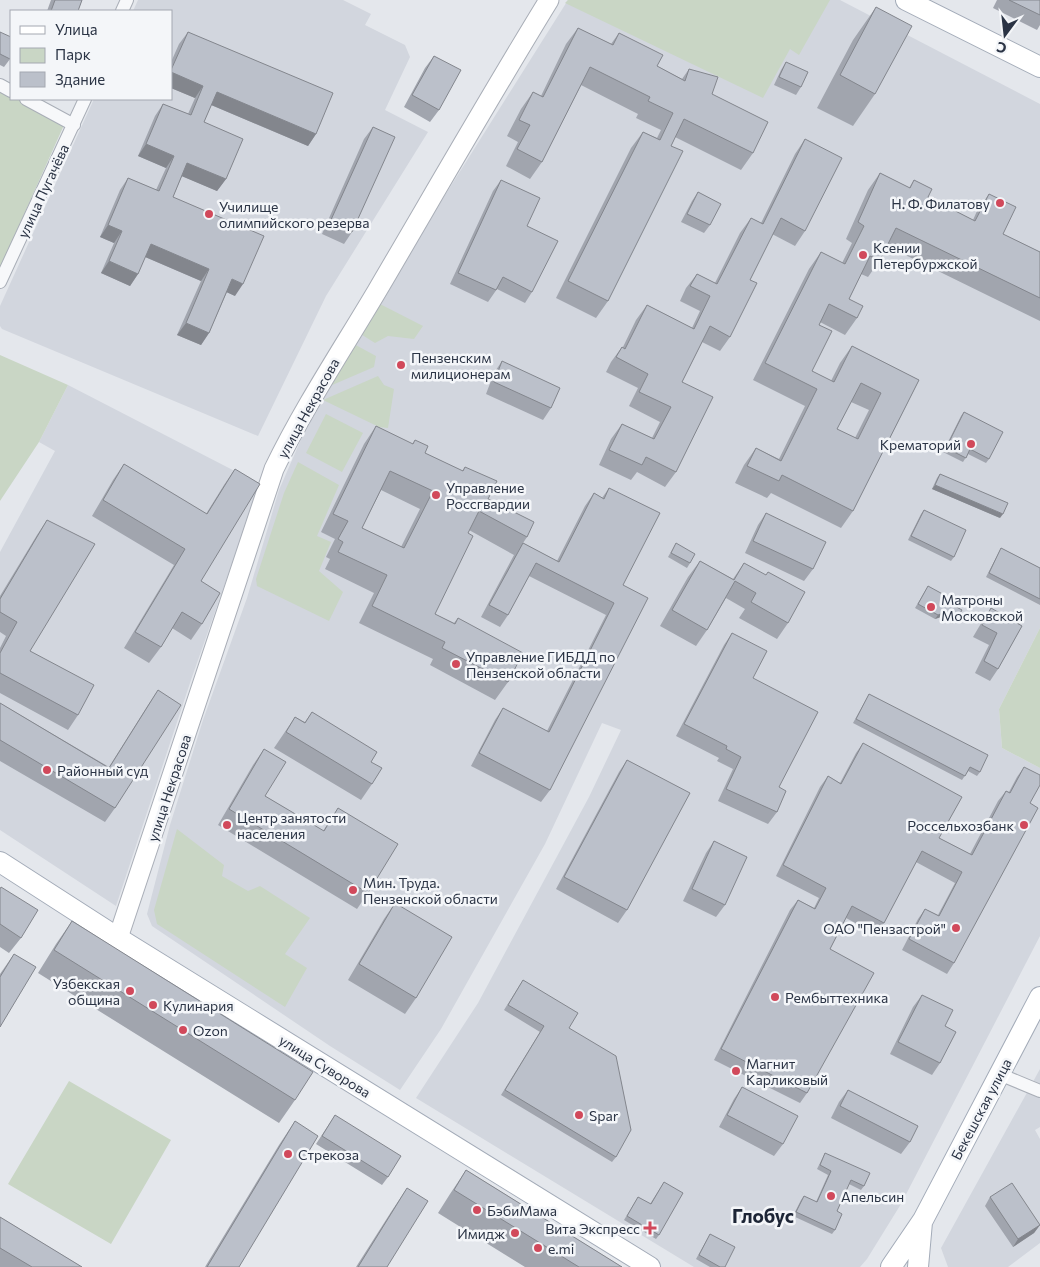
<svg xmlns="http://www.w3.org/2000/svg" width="1040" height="1267" viewBox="0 0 1040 1267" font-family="Commissioner,sans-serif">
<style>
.built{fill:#d2d6de}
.green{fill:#c9d6c5}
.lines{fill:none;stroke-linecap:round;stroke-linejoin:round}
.street-casing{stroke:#a9aeb7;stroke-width:14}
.secondary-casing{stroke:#a9aeb7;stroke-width:21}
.primary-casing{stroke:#a3abb8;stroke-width:22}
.street{stroke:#f7f8fa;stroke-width:12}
.secondary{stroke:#fff;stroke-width:19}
.primary{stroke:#fff;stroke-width:20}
.wall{fill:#a1a5ae;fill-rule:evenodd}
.shaded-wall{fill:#83868d}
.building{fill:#bbc0ca;stroke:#83868d;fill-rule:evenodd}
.poi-dot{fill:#d1495b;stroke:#f4f6f9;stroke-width:2}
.labels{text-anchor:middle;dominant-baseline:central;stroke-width:5;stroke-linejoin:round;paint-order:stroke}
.street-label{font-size:14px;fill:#2b3445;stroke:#f4f6f9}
.poi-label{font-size:14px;fill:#2b3445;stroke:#f4f6f9;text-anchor:start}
.district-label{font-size:19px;font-weight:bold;fill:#1d2536;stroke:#f4f6f9}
</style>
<rect width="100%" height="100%" fill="#e4e7ec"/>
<path class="built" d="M138,0h205l28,14 -6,11 40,20 5,12 -25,53 43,22 -102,164 -68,140 -256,-107 -2,-3v-20l94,-207h77v-88h-38z
M568,0h272l200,104v524l-41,81 3,39 38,20v168l-139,268 -34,55 -7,8h-166l-278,-169 62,-95 111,-206 32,-67 -19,-7 -57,121 -104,185 -41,61 -70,-44 -178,-120 -5,-12 23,-89 33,-105 44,-122 32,-108 44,-101z
M68,385l192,99 -69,196 -75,226 -116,-76v-278l55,-101 -16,-9z
M1040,1069v58l-5,3 5,9v104l-32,24h-60l-7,-19z"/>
<path class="green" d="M568,0h262l-31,55 -9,-6 -27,49 -198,-95z
M0,90l11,6v3h6l47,26 -64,143z
M378,303l45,23 -9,13 -26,-3 -13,7 -16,-10z
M352,343l24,13 -2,11 -51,22z
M0,355l68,30 -29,57 -39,59z
M378,376l6,9 10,4 -6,39 -9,-1 -56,-27z
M326,414l37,19 -21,39 -36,-19z
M298,462l41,23 -22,51 14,6 -12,29 24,21 -14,29 -72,-35 -1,-7 28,-86z
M1040,628v140l-38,-20 -3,-39z
M177,829l47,36 -2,11 26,15 12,-5 50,32 -25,36 22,14 -22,39 -128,-83 -3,-14z
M69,1081l102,59 -60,104 -103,-60z"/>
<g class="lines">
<defs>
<path id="street" d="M122,11l5,-11
M0,85l11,6
M26,99l48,26
M0,282l85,-183
M999,1074l41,17"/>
<path id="secondary" d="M118,938l156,-469c30,-62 68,-119 103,-178 57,-97 113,-195 172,-291"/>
<path id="primary" d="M906,0l134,67
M0,862l118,76 532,329
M891,1267l32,-47 117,-223
M918,1267l4,-45"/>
</defs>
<use href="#street" class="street-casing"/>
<use href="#secondary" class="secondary-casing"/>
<use href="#primary" class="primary-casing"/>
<use href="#street" class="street"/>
<use href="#secondary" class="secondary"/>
<use href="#primary" class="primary"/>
</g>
<path class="wall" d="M51,0h31l-4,11h-31z
M997,0h43v25l-3,5 -44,-22z
M876,7l-1,87 -22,32 -36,-18 36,-68z
M578,28l33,16 8,-11 38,33 25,13 7,-10 23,25 41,59 -12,17 -66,-33 -4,9 -63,155 -12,17 -40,-20 75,-150 12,-16 14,6 4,-8 -25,-12 2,-4 -57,-29 -39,77 -12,17 -24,-13 12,-24 -11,-6 14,-27 12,-17 8,4 25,-52z
M0,32l10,27 -6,8 -4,-2z
M188,32l128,102 -8,12 -97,-41 -7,17 22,57 -9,12 -35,-15 -9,21 62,99 -8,-4 -18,41 -8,12 -24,-10 24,-54 -56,-24 -7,17 -8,12 -29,-13 13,-30 -14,-6 20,-47 8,-12 28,12 10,-22 -28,-12 17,-40 8,-12 25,10 7,-16 -24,-10v-26l8,-18z
M434,56l5,54 -9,12 -26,-15 21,-39z
M786,62l15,25 -5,8 -22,-10 7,-15z
M373,127l-21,105 -8,12 -22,-10 42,-95z
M805,139v92l-10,15 -23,-12 -22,46 -20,57 -10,14 -18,-9 -20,40 -6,90 -11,15 -28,-15 -6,8 -32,-15 12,-26 11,-15 30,14 8,-16 -31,-16 9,-18 -32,-16 5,-10 11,-15h1l13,-27 11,-15 45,23 8,-17 -20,-10 6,-13 11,-14 18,9 25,-50 11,-15 10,5 34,-69z
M880,173l29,15 5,-8 14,17 45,23 4,-9 12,-17 14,40 37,18v69l-153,-75 -7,14 -12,17 -7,-3 -12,25 8,19 -12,17 -25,-13 -1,3 -7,46 19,10 9,-18 12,-17 67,34 -66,131 -12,17 -70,-35 -4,5 -32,-15 9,-18 12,-17 23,11 26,-53 -52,-26 56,-111 12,-17 21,11 10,-20 -6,-4 22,-49zM851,402l18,8 -14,28 -18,-9z
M501,180l26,46 5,66 -7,11 -28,-14 -9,13 -38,-18 43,-93z
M698,192l12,33 -6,8 -23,-11 11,-21z
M502,361l49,47 -8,12 -57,-26 8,-21z
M964,412l25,47 -3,4 -18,-9 -5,8 -20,-10 18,-36z
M376,426l36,18 3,-4 10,13 37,18 3,-4 23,32 39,38 -4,6 34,18 28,-55 9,-13 8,5 7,-10 14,97 -73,205 -9,12 -70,-36 24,-46 8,-12 44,23 59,-116 -77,-39 -21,39 -8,12 -19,-10 33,-62 -45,-25 -34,84 19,9 4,-5 50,64 -13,18 -65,-35 3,-6 -74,-36 15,-30 -49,-24 5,-10 -4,-2 9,-18 -14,-7 43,-88zM381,490l39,19 -19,38 -39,-19z
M124,464l82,50 18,-29 11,-16 -34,112 1,43 -11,16 -19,-12 -11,19 -12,16 -25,-15 50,-83 -82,-49 21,-36z
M940,474l60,44 -68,-29 5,-11z
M924,510l30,47 -3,4 -43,-21 13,-26z
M766,513l47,56 -9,12 -59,-28 13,-28z
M47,520l-17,131 48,64 -10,15 -68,-37v-45l6,-12 -6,-4v-36l37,-61z
M676,543l14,20 -3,5 -19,-11z
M1001,548l39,20v37l-54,-28z
M700,561l33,18 11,-16 44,60 -11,16 -38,-21 6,-9 -19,-11 -19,32 -11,16 -36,-20 28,-49z
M928,586l28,34 -3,4 -12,-7 -6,2 -20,-11z
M991,608l31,18 -24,43 -8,12 -15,-8 14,-28 -16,-8 10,-17z
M732,633l21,45 26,109 -2,25 -9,12 -50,-23 15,-32 -16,-8 2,-3 -43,-22 48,-91z
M158,690l-43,118 -10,14 -105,-61v-58l109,64 39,-62z
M869,694l111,78 -3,4 -9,-5 -6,9 -109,-57z
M312,712l59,50 1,22 -11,16 -87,-52 21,-31 10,5z
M863,743l76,95 31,16 28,-53 8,-10 3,1 8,-15 7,-10 6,36 -76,160 -7,11 -45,-24 16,-31 7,-10 13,6 17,-32 -39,-21 -32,61 -8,11 -30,-16 -16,31 -23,144 -7,10 -86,-43 76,-150 8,-10 16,8 5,-10 -43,-22 44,-89 8,-11 12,7 16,-30z
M264,749l1,47 58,35 15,-23 30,85 -11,16 -139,-84 35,-60z
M627,760v150l-9,13 -62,-34 63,-117z
M714,841l11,64 -9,12 -33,-16 23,-48z
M0,889l21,49 -12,15 -9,-6z
M395,903l21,95 -11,16 -57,-34 36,-61z
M72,921l223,179 -16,23 -241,-150 18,-29z
M14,954l-14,73v-53z
M523,980l46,48 47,129 -4,5 -111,-67 39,-63 -36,-22z
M922,995l23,31 -5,37 -8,12 -42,-21 23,-47z
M742,1087l41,57 -9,12 -55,-29 15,-28z
M848,1090l62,52 -9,12 -70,-36 8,-16z
M335,1115l53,62 -6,8 -66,-41z
M295,1121l-56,146h-34l74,-122z
M825,1153l39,33 -3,4 -12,-6 -12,27 -2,19 -3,4 -39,-18 8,-16 3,-4 12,6 12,-27 -11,-6z
M466,1170l156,97h-97l-87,-54 12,-19z
M664,1182l-5,53 -3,4 -32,-19 14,-23 12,7z
M407,1188l-20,79h-31l35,-55z
M990,1197l50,28 -6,8 -21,14 -28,-41z
M0,1217l82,50h-82z
M710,1234l15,33h-15l-14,-8z"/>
<path class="shaded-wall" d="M171,72l32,14 -8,12 -24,-10z
M217,92l99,42 -8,12 -99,-42z
M146,144l28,12 -8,12 -28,-12z
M187,163l39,16 -9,12 -38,-16z
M108,225l14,6 -8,12 -14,-6z
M151,244l58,25 -8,12 -58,-25z
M109,261l29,13 -8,12 -29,-13z
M232,279l11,5 -8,12 -11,-5z
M186,323l23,10 -8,12 -24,-10z
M935,485l68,29 -3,4 -68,-29z
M943,613l-2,4 -6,2 3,-4z
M1040,1225l-6,8 -21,14 5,-8z"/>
<path class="building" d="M55,0h27l-4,11h-27z
M1009,0h31v15z
M876,7l36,19 -37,68 -35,-19z
M578,28l35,17 6,-12 44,22 -6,11 28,15 4,-12 29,8 -6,17 56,28 -15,31 -69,-34 -13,27 12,5 -75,150 -40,-20 75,-149 17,8 13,-27 -25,-12 2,-4 -60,-30 -48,95 -25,-13 13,-24 -11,-5 14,-28 10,5z
M0,32l11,5v19l-1,3 -10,-5z
M188,32l145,61 -17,41 -99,-42 -13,30 39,17 -17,40 -39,-16 -14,34 91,39 -21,48 -11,-5 -23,54 -23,-10 23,-54 -58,-25 -13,30 -29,-13 13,-30 -14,-6 20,-47 31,13 15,-35 -28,-12 17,-40 28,11 12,-29 -32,-14v-2z
M434,56l27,14 -22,40 -27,-15z
M786,62l22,10 -7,15 -22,-10z
M373,127l22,10 -43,95 -22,-10z
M805,139l37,19 -37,73 -24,-13 -31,62 7,3 -27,54 -20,-11 -28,56 31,15 -37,75 -30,-15 -4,8 -33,-15 13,-26 32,15 17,-32 -32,-15 9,-18 -32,-17 6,-10 3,2 22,-44 47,24 16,-33 -20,-10 7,-12 20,10 34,-66 12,6z
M880,173l30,15 4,-8 18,9 -4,8 47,24 14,-27 27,13 -13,27 37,18v46l-144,-70 -16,32 -10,-4 -21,43 14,7 -6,12 -28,-14 -10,21 13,6 -20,40 22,11 18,-36 67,34 -66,131 -71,-36 -3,6 -32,-15 9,-18 25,13 36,-72 -52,-26 56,-111 24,12 19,-38 -6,-4zM861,383l20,10 -23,46 -21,-10z
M501,180l39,18 -13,28 31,15 -26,51 -29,-15 -7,13 -38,-17z
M698,192l23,12 -11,21 -23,-11z
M502,361l58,27 -9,20 -57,-26z
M964,412l39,20 -14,27 -19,-10 -4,9 -20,-10z
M376,426l37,18 2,-4 13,6 -3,7 38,18 2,-4 32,14 -9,18 46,23 -7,15 -48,-26 -11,22 5,3 -38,78 20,10 3,-6 65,35 -15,29 -66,-34 3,-6 -73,-36 15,-31 -49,-23 5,-10 -5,-3 10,-18 -15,-7zM390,471l43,20 -29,57 -42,-20z
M124,464l83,50 28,-45 25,15 -59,97 19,12 -18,31 -20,-12 -21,35 -26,-15 50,-83 -82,-49z
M940,474l68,29 -5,11 -68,-29z
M609,488l51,25 -37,72 25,13 -98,192 -71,-37 24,-45 46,24 65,-129 -78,-40 -28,52 -19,-10 34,-62 36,19 35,-69 10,6z
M924,510l42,20 -12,27 -43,-21z
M766,513l60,29 -13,27 -60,-28z
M47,520l48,24 -65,107 64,34 -16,30 -78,-42v-20l17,-31 -17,-10v-13z
M676,543l19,11 -5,9 -19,-10z
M1001,548l39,20v31l-51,-26z
M700,561l34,19 10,-17 22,12 2,-3 37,20 -17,31 -37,-21 5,-9 -21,-12 -28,49 -35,-20z
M928,586l20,11 1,6 13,7 -6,10 -13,-7 -5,2 -20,-11z
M991,608l31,18 -24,43 -14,-8 13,-28 -15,-8z
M732,633l35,18 -14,27 65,34 -39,75 7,4 -9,21 -51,-23 15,-32 -15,-8 1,-3 -43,-22z
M158,690l23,15 -66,103 -115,-68v-37l109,65z
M869,694l119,61 -8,17 -10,-5 -5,9 -109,-57z
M312,712l65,40 -6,10 11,6 -10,16 -86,-52 9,-15 10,6z
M863,743l99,54 -23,41 33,17 34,-64 4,2 14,-26 16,8v10l-10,18 8,5 -84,155 -45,-24 16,-30 14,7 23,-44 -40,-21 -38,72 -32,-17 -22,43 44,24 -67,120 -86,-44 77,-149 17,9 11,-21 -43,-23 45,-89 13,8z
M264,749l22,13 -21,34 59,35 14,-23 60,36 -30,49 -139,-84z
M627,760l63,33 -63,117 -63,-33z
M714,841l33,16 -22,48 -33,-16z
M1,887l37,23 -17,28 -21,-14v-35z
M395,903l57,34 -36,61 -57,-34z
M72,921l241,151 -18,28 -241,-150z
M14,954l22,13 -36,60v-50z
M523,980l55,33 -9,15 47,28 15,74 -15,27 -111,-67 39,-64 -36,-21z
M922,995l31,15 -8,16 11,6 -16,31 -42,-21z
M742,1087l56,29 -15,28 -56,-29z
M848,1090l70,36 -8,16 -70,-36z
M335,1115l66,41 -13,21 -66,-41z
M295,1121l23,15 -79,131h-32z
M825,1153l45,20 -6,13 -13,-6 -14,31 5,3 -7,16 -39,-18 8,-16 13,6 14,-31 -11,-6z
M466,1170l156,97h-43l-125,-77z
M664,1182l19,11 -24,42 -32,-19 11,-19 13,7z
M1012,1183l28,42 -22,14 -28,-42z
M407,1188l21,13 -41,66h-29z
M0,1217l82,50h-50l-32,-19z
M710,1234l25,13 -10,20h-5l-21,-12z"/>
<g class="poi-dot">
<circle cx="1000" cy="203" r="5"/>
<circle cx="209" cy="214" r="5"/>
<circle cx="863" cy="255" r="5"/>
<circle cx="401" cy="365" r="5"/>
<circle cx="971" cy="444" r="5"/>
<circle cx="436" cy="495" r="5"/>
<circle cx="931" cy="607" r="5"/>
<circle cx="456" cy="664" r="5"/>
<circle cx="47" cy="770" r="5"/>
<circle cx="227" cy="825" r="5"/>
<circle cx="1024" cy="825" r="5"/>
<circle cx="353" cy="890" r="5"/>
<circle cx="956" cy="928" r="5"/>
<circle cx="130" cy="991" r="5"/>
<circle cx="775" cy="997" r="5"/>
<circle cx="153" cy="1005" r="5"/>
<circle cx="183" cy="1030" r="5"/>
<circle cx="736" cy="1071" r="5"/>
<circle cx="579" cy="1115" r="5"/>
<circle cx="288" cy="1154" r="5"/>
<circle cx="831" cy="1196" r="5"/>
<circle cx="477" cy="1210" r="5"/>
<path d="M647.5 1220.5h5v5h5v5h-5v5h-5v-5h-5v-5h5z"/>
<circle cx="515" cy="1233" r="5"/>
<circle cx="538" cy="1248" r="5"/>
</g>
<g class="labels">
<g class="street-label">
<text transform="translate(43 191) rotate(-65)">улица Пугачёва</text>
<text transform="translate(308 408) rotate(-61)">улица Некрасова</text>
<text transform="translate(169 788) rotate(-72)">улица Некрасова</text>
<text transform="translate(325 1066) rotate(32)">улица Суворова</text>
<text transform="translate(981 1109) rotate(-62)">Бекешская улица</text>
</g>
<g class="poi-label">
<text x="990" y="203" text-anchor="end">Н. Ф. Филатову</text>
<text x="219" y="206">Училище<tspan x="219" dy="16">олимпийского резерва</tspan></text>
<text x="873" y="247">Ксении<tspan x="873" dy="16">Петербуржской</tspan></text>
<text x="411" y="357">Пензенским<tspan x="411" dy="16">милиционерам</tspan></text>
<text x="961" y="444" text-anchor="end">Крематорий</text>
<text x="446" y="487">Управление<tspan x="446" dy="16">Россгвардии</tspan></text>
<text x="941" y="599">Матроны<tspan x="941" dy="16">Московской</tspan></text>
<text x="466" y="656">Управление ГИБДД по<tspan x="466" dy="16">Пензенской области</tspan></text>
<text x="57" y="770">Районный суд</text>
<text x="237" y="817">Центр занятости<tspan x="237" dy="16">населения</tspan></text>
<text x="1014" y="825" text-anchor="end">Россельхозбанк</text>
<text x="363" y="882">Мин. Труда.<tspan x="363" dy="16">Пензенской области</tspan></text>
<text x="946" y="928" text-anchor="end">ОАО "Пензастрой"</text>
<text x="120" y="983" text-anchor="end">Узбекская<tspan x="120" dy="16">община</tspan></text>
<text x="785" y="997">Рембыттехника</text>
<text x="163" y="1005">Кулинария</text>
<text x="193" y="1030">Ozon</text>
<text x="746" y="1063">Магнит<tspan x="746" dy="16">Карликовый</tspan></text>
<text x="589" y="1115">Spar</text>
<text x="298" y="1154">Стрекоза</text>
<text x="841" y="1196">Апельсин</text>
<text x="487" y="1210">БэбиМама</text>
<text x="640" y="1228" text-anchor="end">Вита Экспресс</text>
<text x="505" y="1233" text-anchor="end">Имидж</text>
<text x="548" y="1248">e.mi</text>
</g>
<g class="district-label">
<text x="763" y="1215">Глобус</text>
</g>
</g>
<rect x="10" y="10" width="162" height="90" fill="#f4f6f9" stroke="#a4a8b1"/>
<rect x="20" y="26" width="25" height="8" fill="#ffffff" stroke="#a4a8b1"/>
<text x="55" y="35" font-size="15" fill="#2b3445">Улица</text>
<rect x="20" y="48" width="25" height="15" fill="#c9d6c5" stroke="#a4a8b1"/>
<text x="55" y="60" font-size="15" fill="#2b3445">Парк</text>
<rect x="20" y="72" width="25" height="15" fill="#bbc0ca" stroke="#a4a8b1"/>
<text x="55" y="85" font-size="15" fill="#2b3445">Здание</text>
<g transform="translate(1005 35) rotate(195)" stroke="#f4f6f9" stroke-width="4" paint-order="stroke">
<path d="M0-4L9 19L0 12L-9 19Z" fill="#2b3445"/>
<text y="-8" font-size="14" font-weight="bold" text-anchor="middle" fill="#2b3445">С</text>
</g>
</svg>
